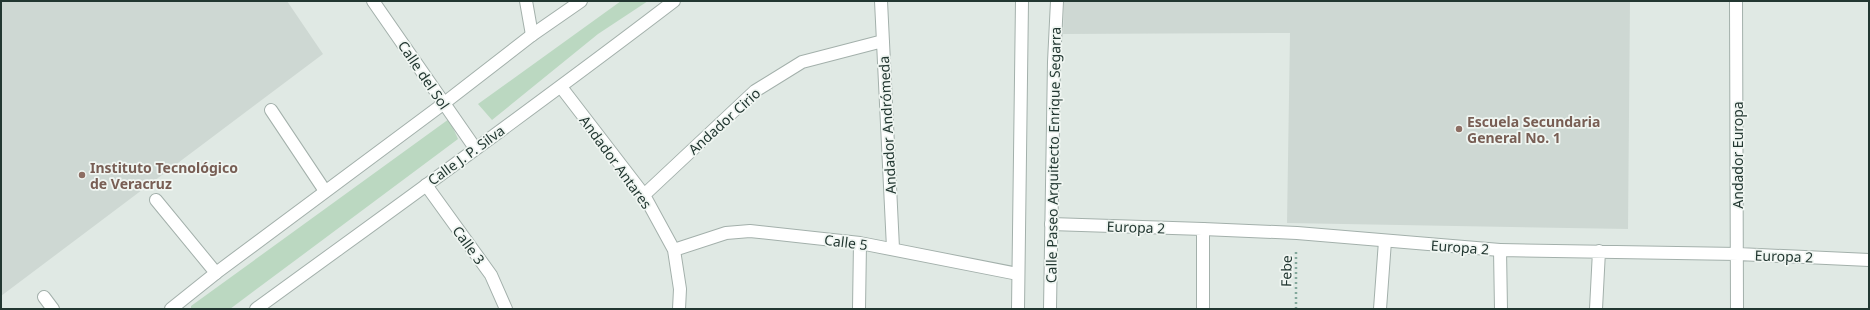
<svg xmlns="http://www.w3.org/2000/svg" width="1870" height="310" viewBox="0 0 1870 310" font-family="'Noto Sans',sans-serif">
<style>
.built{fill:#ced8d3}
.green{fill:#bbd8c1}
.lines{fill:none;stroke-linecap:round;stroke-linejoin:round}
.pedestrian-casing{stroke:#a3b0ab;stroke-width:14}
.minor-casing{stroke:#a3b0ab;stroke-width:14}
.tertiary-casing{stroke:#a3b0ab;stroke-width:14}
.path{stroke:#83a99c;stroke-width:2.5;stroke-dasharray:2 3;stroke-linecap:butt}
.pedestrian{stroke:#fff;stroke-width:12}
.minor{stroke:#fff;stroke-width:12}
.tertiary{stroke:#fff;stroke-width:12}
.education-dot{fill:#8d6e63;stroke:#f0f6f2;stroke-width:1.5}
.labels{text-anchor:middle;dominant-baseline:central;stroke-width:3.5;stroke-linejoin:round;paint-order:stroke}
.street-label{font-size:14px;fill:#223731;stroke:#f0f6f2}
.education-label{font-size:14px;font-weight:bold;fill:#785e54;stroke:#f0f6f2;text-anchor:start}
</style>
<rect width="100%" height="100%" fill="#e0e9e4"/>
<path class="built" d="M1,1h286l36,53 -322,242z
M1064,1h566l-2,228 -341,-6 3,-190 -227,1z"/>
<path class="green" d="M621,1h27l-50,33 -106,86 -14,-16z
M449,119l9,20 -228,170h-39v-3z"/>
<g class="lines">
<defs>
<path id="pedestrian" d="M1203,229l94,4 203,17"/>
<path id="minor" d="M373,1l102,147
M526,1l6,34
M881,1l12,247
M1736,1l1,308
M561,87l83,108 30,55 6,39 -1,20
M271,110l54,81
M426,185l65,90 15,34
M644,195l111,-104 47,-29 81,-21
M156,200l60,73
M1051,224l152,5v80
M674,250l52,-17 24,-2 110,12 158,31
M44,297l9,12
M859,309l1,-66
M1380,309l5,-68
M1501,309l-1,-59 238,4 131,6
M1596,309l3,-58"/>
<path id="tertiary" d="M171,309l45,-36 227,-169 89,-69 49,-34
M256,309c140,-102 281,-203 418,-308
M1018,309l4,-308
M1050,309l4,-247 3,-61"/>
</defs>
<use href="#pedestrian" class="pedestrian-casing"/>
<use href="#minor" class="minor-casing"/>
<use href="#tertiary" class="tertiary-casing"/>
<path class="path" d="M1296,309v-57"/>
<use href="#pedestrian" class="pedestrian"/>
<use href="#minor" class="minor"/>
<use href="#tertiary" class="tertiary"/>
</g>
<g class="education-dot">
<circle cx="1459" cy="129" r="4"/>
<circle cx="82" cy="175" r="4"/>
</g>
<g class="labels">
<g class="street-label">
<text transform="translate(424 75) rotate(56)">Calle del Sol</text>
<text transform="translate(724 121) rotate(-42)">Andador Cirio</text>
<text transform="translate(887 125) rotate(-93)">Andador Andrómeda</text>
<text transform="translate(466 155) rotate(-36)">Calle J. P. Silva</text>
<text transform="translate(1053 155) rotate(-89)">Calle Paseo Arquitecto Enrique Segarra</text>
<text transform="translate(1737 155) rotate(-90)">Andador Europa</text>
<text transform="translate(616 162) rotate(54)">Andador Antares</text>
<text transform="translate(1136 227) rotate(2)">Europa 2</text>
<text transform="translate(846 242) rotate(7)">Calle 5</text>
<text transform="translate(469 245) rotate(54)">Calle 3</text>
<text transform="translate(1460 247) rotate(4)">Europa 2</text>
<text transform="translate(1784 256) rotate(2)">Europa 2</text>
<text transform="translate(1286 271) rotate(-89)">Febe</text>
</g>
<g class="education-label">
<text x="1467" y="121">Escuela Secundaria<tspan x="1467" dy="16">General No. 1</tspan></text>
<text x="90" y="167">Instituto Tecnológico<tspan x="90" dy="16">de Veracruz</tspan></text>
</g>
</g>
<rect width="1870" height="310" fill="none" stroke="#223731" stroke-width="4"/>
</svg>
